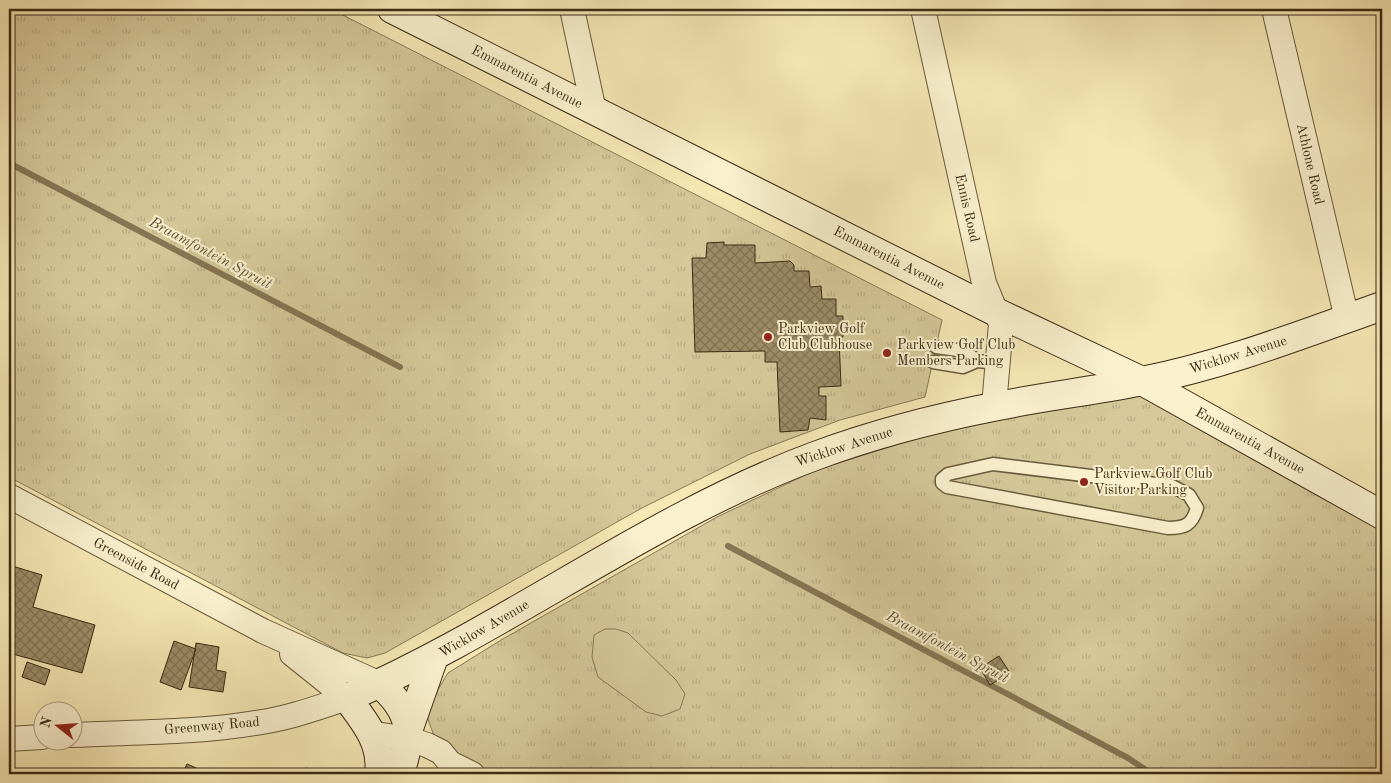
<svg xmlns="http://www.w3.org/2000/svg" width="1391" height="783" viewBox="0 0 1391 783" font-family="'Old Standard TT',serif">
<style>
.grass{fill:url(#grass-tufts);stroke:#897957}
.garden{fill:#d6c899;stroke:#897957}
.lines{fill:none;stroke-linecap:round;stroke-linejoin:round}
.stream{stroke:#867554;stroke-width:6}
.building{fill:url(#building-cross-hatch);stroke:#3c2a15}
.lane-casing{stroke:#6a5a3d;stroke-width:15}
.street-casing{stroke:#6a5a3d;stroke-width:26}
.secondary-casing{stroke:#3c2a15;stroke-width:30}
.lane{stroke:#f9f0ce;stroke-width:12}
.street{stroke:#f9f0ce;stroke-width:24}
.secondary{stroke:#f9f0ce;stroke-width:28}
.poi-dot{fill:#8f2418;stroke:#f9f0ce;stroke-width:2}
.labels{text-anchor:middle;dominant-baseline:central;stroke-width:4;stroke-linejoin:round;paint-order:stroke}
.street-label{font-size:14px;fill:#3c2a15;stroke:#f9f0ce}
.poi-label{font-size:14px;fill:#3c2a15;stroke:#f9f0ce;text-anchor:start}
.water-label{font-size:15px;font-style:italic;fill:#615034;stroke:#f9f0ce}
</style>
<defs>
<pattern id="grass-tufts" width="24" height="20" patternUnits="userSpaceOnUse" patternTransform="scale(1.25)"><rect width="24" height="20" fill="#d6c899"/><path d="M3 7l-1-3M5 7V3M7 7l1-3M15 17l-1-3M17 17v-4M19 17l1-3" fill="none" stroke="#b9ac83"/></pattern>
<pattern id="building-cross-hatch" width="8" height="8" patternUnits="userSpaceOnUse" patternTransform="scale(1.25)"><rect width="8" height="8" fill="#9d8d68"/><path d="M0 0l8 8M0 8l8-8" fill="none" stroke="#817354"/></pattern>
</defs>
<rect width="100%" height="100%" fill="#f6e8b4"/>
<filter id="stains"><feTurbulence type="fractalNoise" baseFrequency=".004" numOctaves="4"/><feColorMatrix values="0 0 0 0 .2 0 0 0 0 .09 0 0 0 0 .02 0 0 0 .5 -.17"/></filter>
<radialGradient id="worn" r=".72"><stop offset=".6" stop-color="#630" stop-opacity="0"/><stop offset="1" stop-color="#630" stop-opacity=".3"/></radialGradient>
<path class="grass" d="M9,9h322l611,311 -17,77 -85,23 -90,34 -110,55 -255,144 -18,5 -24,-5 -334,-176z
M1142,381l240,125v268h-887l-58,-30 -12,-33 23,-38 53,-33 216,-123 99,-47 166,-52z"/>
<path class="garden" d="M605,629h11l12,4 48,47 9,14 -5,15 -18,7 -16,-4 -48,-35 -6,-20 2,-22z"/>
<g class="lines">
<path class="stream" d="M9,163l391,204
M728,546l400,212 24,16"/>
</g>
<path class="building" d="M724,242v3h31v18l35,-2 4,4v6h15l1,16 11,-1 1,13h14v17h7v21h-4l2,49 -22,1v9h7v24l-16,-2 -2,12 -28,2 -3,-70h-12v-11l-70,1 -3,-94h14l1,-15z
M9,565l33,10 -9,32 62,18 -13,48 -73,-20z
M174,641l22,8 -15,41 -21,-8z
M196,643l23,4 -3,23 10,2 -3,20 -34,-5z
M999,656l11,17 -20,12 -10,-17z
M27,662l23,8 -5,15 -23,-8z
M187,764l16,7 -2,3h-19z
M306,768l19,6h-21z"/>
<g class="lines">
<defs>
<path id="lane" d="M936,347l29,4 12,10
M933,362l30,5 14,-6 21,2
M993,464l179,22 17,9 8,13c-5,17 -12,20 -29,20l-221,-41 -5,-4v-4l6,-5z"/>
<path id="street" d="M572,9l22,102
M923,9l61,274 17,41 -7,82
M1274,9l73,310
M9,496l254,135 117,53
M292,654l55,44
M373,734l36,5 18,6 14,7 9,11 22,11
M72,735c61,-3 123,-2 183,-12 32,-4 62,-15 92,-25
M9,739l33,-2"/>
<path id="secondary" d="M392,9l604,303 146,69 240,134
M380,684c34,30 32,50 20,90
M409,728l25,-71
M379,774c4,-31 -14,-52 -32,-76 161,-70 303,-181 468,-242 59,-22 121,-38 183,-50 48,-10 96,-15 144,-25 82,-16 161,-47 240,-75"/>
</defs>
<use href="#lane" class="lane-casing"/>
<use href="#street" class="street-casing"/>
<use href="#secondary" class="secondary-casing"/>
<use href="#lane" class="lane"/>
<use href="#street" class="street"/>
<use href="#secondary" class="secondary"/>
</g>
<g class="poi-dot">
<circle cx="768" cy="337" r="5"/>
<circle cx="887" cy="353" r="5"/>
<circle cx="1084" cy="482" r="5"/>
</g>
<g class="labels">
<g class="street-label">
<text transform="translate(527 77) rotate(27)">Emmarentia Avenue</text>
<text transform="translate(1310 164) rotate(77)">Athlone Road</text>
<text transform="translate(967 208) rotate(77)">Ennis Road</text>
<text transform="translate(889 258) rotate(27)">Emmarentia Avenue</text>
<text transform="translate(1238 355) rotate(-17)">Wicklow Avenue</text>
<text transform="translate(1250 441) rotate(29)">Emmarentia Avenue</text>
<text transform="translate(844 447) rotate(-18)">Wicklow Avenue</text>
<text transform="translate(136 564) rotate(28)">Greenside Road</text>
<text transform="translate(484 629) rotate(-30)">Wicklow Avenue</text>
<text transform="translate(212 726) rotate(-5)">Greenway Road</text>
</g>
<g class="poi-label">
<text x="778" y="329">Parkview Golf<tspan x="778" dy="16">Club Clubhouse</tspan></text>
<text x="897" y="345">Parkview Golf Club<tspan x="897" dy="16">Members Parking</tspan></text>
<text x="1094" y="474">Parkview Golf Club<tspan x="1094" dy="16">Visitor Parking</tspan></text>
</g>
<g class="water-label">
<text transform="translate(210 254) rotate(28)">Braamfontein Spruit</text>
<text transform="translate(947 648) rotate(28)">Braamfontein Spruit</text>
</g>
</g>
<rect width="1391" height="783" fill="none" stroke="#f6e8b4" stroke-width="30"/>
<rect x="10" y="10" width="1371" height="763" fill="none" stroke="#3c2a15" stroke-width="2.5"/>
<rect x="15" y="15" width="1361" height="753" fill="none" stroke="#3c2a15"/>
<g transform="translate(58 726) rotate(287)"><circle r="24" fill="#f9f0ce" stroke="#ada184"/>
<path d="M0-4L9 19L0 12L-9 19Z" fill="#8f2418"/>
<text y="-8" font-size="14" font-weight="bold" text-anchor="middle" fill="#3c2a15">N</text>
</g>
<rect width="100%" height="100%" filter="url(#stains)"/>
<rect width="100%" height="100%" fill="url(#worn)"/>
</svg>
